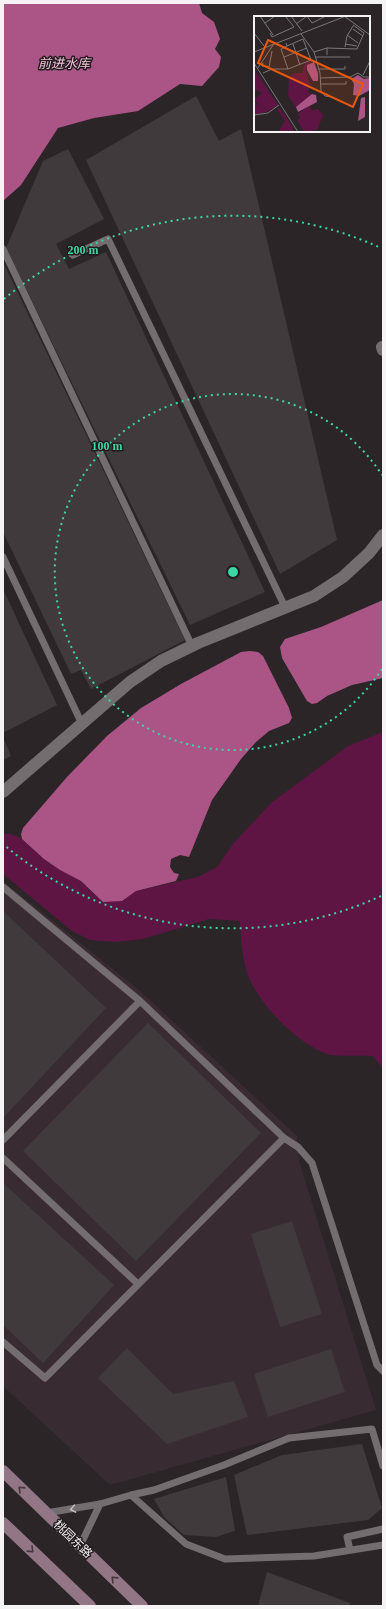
<svg xmlns="http://www.w3.org/2000/svg" width="386" height="1609" viewBox="0 0 386 1609" font-family="'Times New Roman','Noto Sans SC',serif">
<style>
.built{fill:#382c32}
.green{fill:#5e1543}
.water{fill:#ab5587}
.building{fill:#403a3d}
.lines{fill:none;stroke-linecap:round;stroke-linejoin:round}
.service{stroke:#746d70;stroke-width:7}
.minor{stroke:#746d70;stroke-width:12}
.secondary{stroke:#927685;stroke-width:12}
.oneway{stroke:#43363d}
.oneway2{stroke:#c2bdbf}
.ring{fill:none;stroke:#3ed4a3;stroke-width:2;stroke-dasharray:2 4}
.labels{text-anchor:middle;dominant-baseline:central;stroke-width:3;stroke-linejoin:round;paint-order:stroke}
.street-label{font-size:12px;fill:#f6f3f4;stroke:#211b1e}
.water-label{font-size:13px;font-style:italic;fill:#f2c2da;stroke:#211b1e}
.inset-road{fill:none;stroke:#7c777a;stroke-width:1}
.view{fill:#e8590c;fill-opacity:0.15;stroke:#e8590c;stroke-width:2}
.inset-edge{fill:none;stroke:#f6f3f4;stroke-width:2}
.centre{fill:#3ed4a3;stroke:#211b1e;stroke-width:2}
.ring-label{font-size:12px;text-anchor:middle;font-weight:bold;fill:#3ed4a3;stroke:#211b1e;stroke-width:3;stroke-linejoin:round;paint-order:stroke}
</style>
<rect width="100%" height="100%" fill="#2b2528"/>
<path class="built" d="M3,881l136,109 158,146 2,25 77,249 -266,75 -107,-99z"/>
<path class="green" d="M383,732v336l-10,-12c-12,-1 -38,1 -46,-2 -30,-11 -65,-47 -78,-76 -7,-18 -8,-38 -9,-57l-31,-2 -66,20 -27,3 -26,-2 -18,-9 -69,-57v-40h8l11,5 22,20 16,11 21,11 14,14 27,6 14,-10 62,-14 19,-10 16,-23 38,-41 77,-57z"/>
<path class="water" d="M3,3h196l3,10 12,9 6,17 -5,10 6,8 -2,10 -17,19 -22,-2 -42,27 -44,7 -36,10 -37,57 -18,16z
M383,600v78l-31,7 -25,11 -10,7 -5,1 -5,-3 -25,-43 -2,-11 5,-8 36,-12z
M250,651l8,1 5,4 26,52 3,10 -3,5 -20,8 -13,11 -15,17 -29,41 -23,57 -9,-2 -9,4 -1,8 4,6 5,1 -3,7 -40,10 -14,10 -19,1 -22,-21 -21,-11 -16,-11 -22,-20 -1,-5 2,-6 44,-51 40,-41 34,-28 40,-24 60,-32z"/>
<path class="building" d="M196,96l23,45 22,-12 96,411 -57,34 -194,-414z
M68,149l36,70 -48,25 13,25 37,-17 159,340 -75,33 -184,-377 37,-87z
M3,262l182,378 -94,49 -10,-19 -10,4 -68,-142z
M3,589l54,116 -54,28z
M3,737l8,19 -8,4z
M3,911l103,97 -103,110z
M148,1023l113,110 -125,128 -113,-110z
M3,1183l111,102 -71,78 -40,-38z
M292,1221l30,93 -42,13 -29,-93z
M127,1348l46,46 61,-13 14,36 -81,27 -69,-66z
M331,1349l14,43 -77,25 -14,-43z
M362,1444l20,64 -14,12 -121,15 -13,-60 48,-20z
M226,1477l9,54 -19,6 -32,-2 -20,-18 -10,-18z
M267,1572l83,31 -1,3h-91z"/>
<g class="lines">
<path class="service" d="M3,249l189,397
M73,255l35,-16 177,368
M3,557l79,167
M3,887l137,114 144,137 -239,240 -42,-36
M284,1138l14,9 14,16 65,202 6,6
M3,1140l137,-139
M3,1158l135,126
M131,1495l23,-5 70,-25 65,-27 83,-9 11,37
M46,1513l54,-9 31,-9 55,49 39,15 89,-3 69,-11
M80,1546l20,-42
M350,1550l-3,-13 36,-8"/>
<path class="minor" d="M382,347l1,3
M3,792l127,-110 31,-21 37,-18 116,-47 29,-19 26,-24 14,-18"/>
<path class="secondary" d="M3,1471l139,135
M3,1523l87,83"/>
</g>
<defs><path id="oneway-chevron" d="M-2-3.5L2.5 0L-2 3.5" fill="none" stroke-width="1.6" stroke-linecap="round" stroke-linejoin="round"/></defs>
<g class="oneway">
<use href="#oneway-chevron" transform="translate(21 1489) rotate(-136)"/>
<use href="#oneway-chevron" transform="translate(31 1550) rotate(44)"/>
<use href="#oneway-chevron" transform="translate(114 1579) rotate(-136)"/>
</g>
<use class="oneway2" href="#oneway-chevron" transform="translate(73 1509) rotate(170)"/>
<g class="ring">
<path d="M382 669A178 178 0 1 1 382 475"/>
<path d="M381 896A356 356 0 0 1 4 845M4 299A356 356 0 0 1 381 248"/>
</g>
<g class="labels">
<g class="street-label">
<text transform="translate(73 1539) rotate(44)">桃园东路</text>
</g>
<g class="water-label">
<text x="64" y="63">前进水库</text>
</g>
</g>
<g transform="translate(254 16)">
<rect width="116" height="116" fill="#2b2528"/>
<path d="M60,44l-7,5 -1,7 4,12 -2,7 3,3 -14,14 -9,-12 1,-19 6,-4h7l3,-10zM0,53l24,36 -9,6 -15,4v-15l4,5 2,1 -6,-7 8,-6 -8,-4zM55,90l3,4 6,-1 5,6 -6,15 -13,2 -7,-12 3,-2 -2,-4zM26,92l7,10 8,14h-17l7,-11 -8,-12z" fill="#5e1543"/>
<path d="M60,46l4,11v8h-5l-6,-11v-5zM104,59l6,4 6,-1v12l-11,6 -6,-1 1,-11 -3,-5zM58,78l4,1 1,7 -19,10 -2,-5zM111,81v20l-7,4 3,-23z" fill="#ab5587"/>
<path class="inset-road" d="M6,0l13,19M37,0l11,15M53,0l5,7 14,-7M90,0l26,19M11,7l10,-7M42,8l11,-8M99,9l11,8M99,13l10,7M0,17l10,13M16,17l2,4 22,-10 -8,-10M47,18l13,18 6,21 1,18 4,5 7,1M93,19l11,8M32,27l1,3 -6,3 7,20 23,-9 -8,-21 -16,7M39,28l7,21M91,28l12,2M91,31l2,-11 6,-10M73,32l30,1 7,-16M0,36l92,-36M60,36l13,-4v7M30,41l23,-9M61,41h35M0,47l44,69M9,47l-1,3 7,1 3,-16M4,52l15,-23M64,53h27v-3M9,57l9,-4h16M109,59l7,-14M66,62l30,-1 8,-4 6,4h6M66,68h26v-3M0,99l14,-2 11,-8"/>
<path class="view" d="M14,24l95,44 -10,23 -95,-44z"/>
<rect width="116" height="116" class="inset-edge"/>
</g>
<circle cx="233" cy="572" r="6" class="centre"/>
<g class="ring-label">
<text x="83" y="254">200 m</text>
<text x="107" y="450">100 m</text>
</g>
<rect width="386" height="1609" fill="none" stroke="#f6f3f4" stroke-width="8"/>
</svg>
